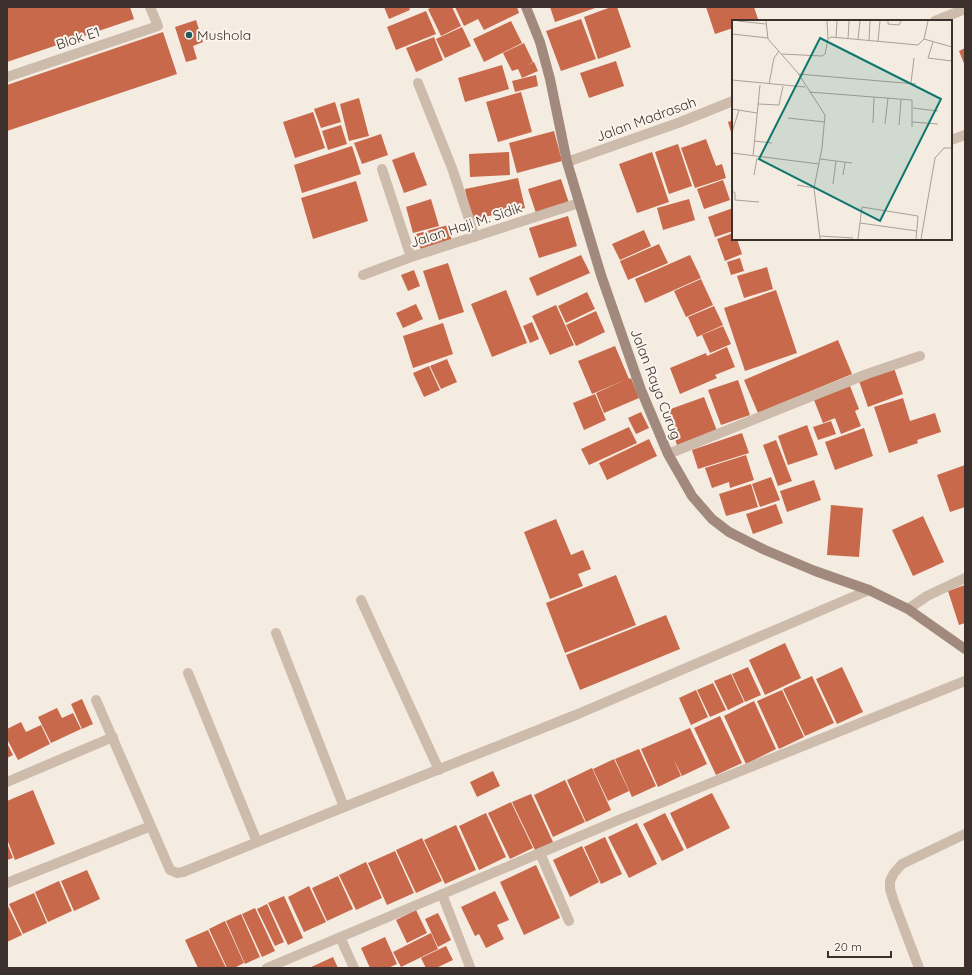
<svg xmlns="http://www.w3.org/2000/svg" width="972" height="975" viewBox="0 0 972 975" font-family="Quicksand,sans-serif">
<style>
.building{fill:#c8694b}
.lines{fill:none;stroke-linecap:round;stroke-linejoin:round}
.minor{stroke:#cdbbac;stroke-width:10}
.secondary{stroke:#a18a7d;stroke-width:10}
.poi-dot{fill:#1f5a5e;stroke:#fbf5ee;stroke-width:1.5}
.labels{text-anchor:middle;dominant-baseline:central;stroke-width:4;stroke-linejoin:round;paint-order:stroke}
.poi-label{font-size:14px;fill:#3b302b;stroke:#fbf5ee;text-anchor:start}
.street-label{font-size:14px;fill:#3b302b;stroke:#fbf5ee}
.inset-road{fill:none;stroke:#aaa098;stroke-width:1}
.view{fill:#0f766e;fill-opacity:0.15;stroke:#0f766e;stroke-width:2}
.inset-edge{fill:none;stroke:#3b302b;stroke-width:2}
</style>
<rect width="100%" height="100%" fill="#f4ebe1"/>
<path class="building" d="M7,7h123l4,12 -127,43z
M384,7h25l1,3 -21,9z
M433,7h19l9,19 -20,10 -13,-27z
M455,7h62l2,6 -35,17 -6,-11 -14,7z
M550,7h48l-43,15z
M611,7h6l14,40 -33,12 -14,-42z
M706,7h48l4,12 -6,2h-19v7l-18,6z
M426,11l10,23 -40,16 -9,-23z
M581,19l15,40 -35,12 -15,-40z
M196,20l7,22 -10,4 4,13 -11,3 -11,-35z
M511,21l11,22 -38,19 -11,-23z
M462,27l9,19 -26,12 -9,-19z
M163,32l14,42 -170,57v-46z
M434,37l9,23 -27,12 -10,-24z
M524,43l9,19 -7,4 8,-4 4,9 -16,7 -4,-9 -6,2 -9,-18z
M965,48v18l-6,-15z
M616,61l8,25 -35,12 -9,-25z
M502,65l7,24 -44,13 -7,-24z
M536,75l2,11 -23,6 -3,-11z
M521,92l11,40 -34,10 -12,-40z
M359,98l10,38 -20,5 -9,-37z
M335,102l6,20 -20,6 -7,-19z
M313,112l12,36 -30,10 -12,-36z
M733,120v19l-5,-17z
M341,125l6,19 -19,6 -6,-19z
M554,131l8,30 -45,12 -8,-30z
M381,134l7,21 -26,9 -8,-21z
M706,139l10,27 6,-2 4,14 -31,10 -14,-40z
M678,144l14,42 -23,8 -14,-42z
M352,146l9,28 -59,19 -8,-28z
M414,152l13,33 -23,8 -12,-33z
M509,152l1,23 -40,2 -1,-23z
M652,152l17,50 -32,11 -18,-49z
M518,178l7,30 -54,12 -6,-31z
M561,179l8,24 -33,10 -8,-24z
M723,180l7,20 -26,9 -7,-20z
M356,181l12,40 -55,18 -12,-41z
M431,199l8,27 -26,7 -7,-26z
M689,199l6,21 -32,10 -6,-22z
M733,208v23l-18,6 -7,-20z
M568,216l9,30 -38,12 -10,-30z
M448,225l4,16 -31,9 -5,-16z
M644,230l7,16 -31,14 -8,-16z
M733,233v6h4l5,15 -17,7 -8,-22z
M659,244l9,19 -40,17 -8,-19z
M581,255l9,18 -53,23 -8,-18z
M690,255l11,23 -56,25 -10,-24z
M740,258l4,13 -13,4 -4,-13z
M448,263l16,49 -25,8 -16,-49z
M767,267l6,22 -29,9 -7,-22z
M414,270l6,16 -12,5 -7,-16z
M701,279l12,26 -27,12 -12,-26z
M506,290l21,53 -35,14 -21,-53z
M776,290l21,63 -52,18 -21,-63z
M587,292l8,17 -29,14 -8,-17z
M416,304l7,15 -20,9 -7,-15z
M556,305l18,40 -24,10 -18,-39z
M714,306l9,19 -26,12 -9,-20z
M596,311l9,21 -29,14 -10,-21z
M532,322l7,17 -9,4 -7,-17z
M443,323l10,31 -40,14 -10,-32z
M723,326l8,18 -21,9 -8,-18z
M838,340l14,34 -94,39 -14,-33z
M615,346l14,33 2,-1 8,20 -35,15 -8,-20 31,-14 -35,15 -14,-33z
M727,347l8,20 -20,8 2,3 -37,16 -10,-26 36,-15 1,3z
M447,359l10,23 -16,7 -11,-23z
M429,366l11,24 -16,7 -11,-24z
M894,368l9,26 -35,13 -9,-26z
M738,380l12,35 -29,10 -13,-35z
M850,386l9,23 -4,2 6,15 -20,8 -6,-16 -12,5 -9,-23z
M595,394l11,26 -22,10 -11,-27z
M704,397l13,34 -40,14 -12,-34z
M903,398l7,23 25,-8 6,19 -24,8 1,3 -29,10 -15,-46z
M641,412l8,16 -13,6 -8,-16z
M831,421l5,13 -18,6 -5,-13z
M807,425l11,30 -30,10 -10,-29z
M629,427l8,16 -48,22 -8,-16z
M864,428l9,28 -38,14 -10,-28z
M742,433l7,20 -51,16 -6,-19z
M649,439l8,17 -50,24 -8,-17z
M776,440l16,41 -14,5 -15,-41z
M746,455l8,25 -24,8 -1,-6 -17,6 -7,-20z
M965,465v42l-15,5 -13,-37z
M771,477l9,23 -20,7 -8,-23z
M814,480l7,20 -34,12 -7,-21z
M751,484l7,23 -32,9 -7,-22z
M776,504l7,19 -30,11 -7,-20z
M831,505l32,3 -4,49 -32,-2z
M923,516l21,46 -31,14 -21,-46z
M556,519l15,36 12,-5 8,19 -13,5 5,12 -33,13 -26,-67z
M616,575l20,50 -71,28 -19,-50z
M965,585v38l-6,2 -11,-34z
M666,615l14,34 -100,41 -14,-35z
M785,643l16,35 -36,17 -16,-35z
M748,667l13,28 -16,7 -13,-28z
M842,667l21,45 -26,12 -21,-45z
M731,674l13,28 -16,8 -14,-29z
M812,676l22,47 -29,13 -22,-47z
M713,683l13,27 -16,7 -13,-27z
M696,690l12,27 -17,8 -12,-27z
M782,690l22,47 -25,12 -22,-48z
M82,699l11,25 -11,5 -11,-25z
M754,701l22,48 -30,15 -22,-48z
M57,708l5,10 11,-5 8,16 -30,14 -13,-26z
M720,716l22,47 -26,12 -22,-47z
M21,722l5,10 15,-7 9,19 -32,16 -11,-21v-10z
M690,728l17,36 -25,12 -9,-18 8,18 -23,11 -17,-38z
M7,743l6,12 -6,3z
M639,749l17,37 -24,11 -17,-38z
M614,759l15,32 -21,10 -15,-32z
M592,768l19,42 -25,12 -19,-42z
M493,771l7,15 -23,11 -7,-15z
M565,780l20,42 -32,15 -19,-42z
M33,790l22,54 -40,16 -8,-21v-38z
M712,793l18,35 -43,21 -17,-36z
M531,794l22,48 -18,8 -23,-48z
M511,802l22,46 -23,11 -22,-46z
M486,813l20,44 -27,13 -20,-44z
M665,813l19,37 -22,11 -19,-37z
M637,823l20,41 -28,14 -21,-41z
M456,825l20,45 -31,14 -21,-44z
M605,837l17,37 -21,10 -17,-37z
M422,838l20,43 -26,12 -20,-43z
M7,843l6,15 -6,2z
M582,846l17,36 -29,15 -17,-37z
M395,851l19,42 -27,12 -19,-42z
M366,862l16,36 -26,12 -17,-35z
M536,865l24,53 -36,17 -24,-53z
M87,870l13,29 -26,12 -13,-30z
M338,876l15,33 -26,12 -15,-33z
M59,881l13,30 -24,11 -13,-30z
M309,886l17,36 -22,10 -16,-35z
M495,891l14,29 -12,5 7,14 -18,9 -7,-14 -4,2 -14,-29z
M34,893l13,30 -24,11 -14,-30z
M284,896l19,42 -15,7 -20,-42z
M7,904l15,31 -15,7z
M267,904l17,38 -9,4 -18,-37z
M255,908l20,43 -13,6 -20,-43z
M416,910l11,23 -20,10 -11,-23z
M438,913l13,27 -13,7 -13,-28z
M241,914l19,43 -15,7 -19,-43z
M225,921l19,42 -10,5h-7l-18,-39z
M208,930l18,38h-28l-13,-28z
M431,933l7,16 -37,18 -8,-15z
M385,937l12,27 -9,4h-18l-9,-20z
M446,946l7,14 -17,8h-10l-5,-10z
M333,957l5,11h-29z"/>
<g class="lines">
<path class="minor" d="M935,21l30,-12
M7,77l151,-51 -8,-19
M418,83l34,85 23,69
M951,140l14,-5
M567,162l111,-39 55,-22
M382,169l29,88
M363,275l48,-18 168,-54
M668,454l199,-80 53,-18
M361,600l78,170
M908,609l19,-13 38,-18
M276,633l68,174
M188,673l69,169
M96,700l74,170 7,3 6,-1 161,-65 234,-93 291,-124
M7,782l106,-45
M540,853l29,68
M7,883l144,-57
M442,894l28,73
M340,937l14,31
M267,968l349,-147 349,-140
M919,968l-25,-66 -4,-13v-8l4,-8 8,-9 63,-30"/>
<path class="secondary" d="M526,7l14,35 10,37 17,83 34,113 40,115 27,64 24,42 20,23 17,13 36,18 50,21 54,19 39,19 57,40"/>
</g>
<circle class="poi-dot" cx="189" cy="35" r="4"/>
<g class="labels">
<g class="poi-label">
<text x="197" y="35">Mushola</text>
</g>
<g class="street-label">
<text transform="translate(78 38) rotate(-18)">Blok E1</text>
<text transform="translate(646 119) rotate(-20)">Jalan Madrasah</text>
<text transform="translate(466 225) rotate(-18)">Jalan Haji M. Sidik</text>
<text transform="translate(656 384) rotate(69)">Jalan Raya Curug</text>
</g>
</g>
<g transform="translate(732 20)">
<rect width="220" height="220" fill="#f4ebe1"/>
<path class="inset-road" d="M6,1l28,3M34,1l2,18 30,34 27,42 -3,33 -8,40 6,51M95,1l1,18M156,1v3l11,1 2,-4M0,14l36,4M104,18l1,-17M116,19l1,-18M126,19l2,-18M192,19l28,8M137,21l1,-20M146,21l2,-20M201,22l-5,16 24,3M50,34l40,2 3,-2 3,-15 3,-2 87,8 6,-6 4,-18M66,54l118,10M0,60l73,7M179,63l3,-25M37,64l5,-26 5,-7M77,72l103,8v27M26,84l21,1 4,-19M181,88l25,3M0,89l25,4M56,98l37,4M180,102l26,2M141,103l1,-26M153,104l3,-26M167,105l2,-25M0,112l7,-22M22,121l18,2M0,133l87,11M21,136l7,-71M88,139l32,4M22,155l3,-17M111,155l2,-12M101,164l3,-23M65,165l17,3M0,171l3,2v7l24,2M128,203l57,8M88,216l33,2M126,219l4,-32 56,9 -2,23M189,219l14,-81 9,-10h8"/>
<path class="view" d="M88,18l121,61 -61,122 -121,-62z"/>
<rect width="220" height="220" class="inset-edge"/>
</g>
<rect width="972" height="975" fill="none" stroke="#3b302b" stroke-width="16"/>
<path d="M828 951v6h63v-6" fill="none" stroke="#3b302b" stroke-width="2"/>
<text x="834" y="951" font-size="12" fill="#3b302b" stroke="#fbf5ee" stroke-width="3" paint-order="stroke">20 m</text>
</svg>
